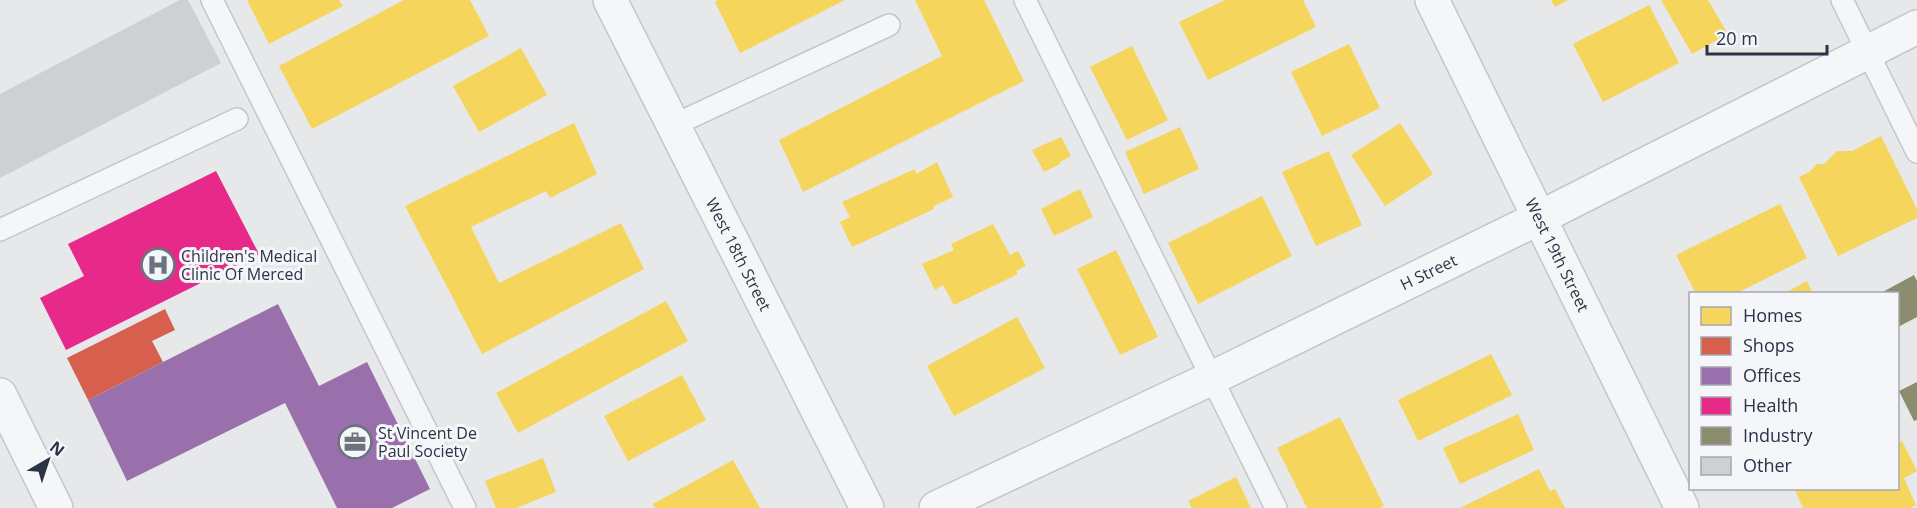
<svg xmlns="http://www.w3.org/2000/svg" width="1917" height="508" viewBox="0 0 1917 508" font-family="'Open Sans',sans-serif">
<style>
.homes{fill:#f6d55c}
.shops{fill:#d6604d}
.offices{fill:#9970ab}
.health{fill:#e7298a}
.industry{fill:#8c8c6e}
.building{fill:#ced0d3}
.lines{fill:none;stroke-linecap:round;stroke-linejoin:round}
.service-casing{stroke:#c4c6c8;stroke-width:24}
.minor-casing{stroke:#c4c6c8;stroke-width:36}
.tertiary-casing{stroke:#c4c6c8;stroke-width:36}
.service{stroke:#f5f6f7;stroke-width:21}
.minor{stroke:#f5f6f7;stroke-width:33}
.tertiary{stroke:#f5f6f7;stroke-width:33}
.labels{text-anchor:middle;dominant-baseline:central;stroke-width:6;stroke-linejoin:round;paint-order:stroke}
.street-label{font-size:16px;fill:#2b3445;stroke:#f4f6f9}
.poi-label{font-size:16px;fill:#2b3445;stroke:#f4f6f9;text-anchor:start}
</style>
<rect width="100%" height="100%" fill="#e6e8ea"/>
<path class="homes" d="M247,0h92l4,6 -74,38z
M404,0h66l19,36 -177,93 -33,-63z
M718,0h127l-105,53 -25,-51z
M915,0h69l40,81 -221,111 -24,-52 163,-84z
M1225,0h78l13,27 -108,53 -29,-58z
M1551,0h17l-13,7z
M1661,0h47l20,34 -36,20z
M1649,5l30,58 -76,39 -30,-58z
M1349,44l31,64 -58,28 -31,-64z
M1132,46l36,74 -41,20 -37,-73z
M521,48l26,47 -68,37 -26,-46z
M574,123l23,51 -47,24 -4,-7 -75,36 28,56 122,-60 23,46 -162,85 -77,-148z
M1400,123l33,51 -48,32 -34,-51z
M1180,127l19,42 -55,25 -19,-42z
M1881,136l36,73v9l-79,38 -39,-79 10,-5 8,-8h7l13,-13h15z
M1061,137l10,19 -11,6v2l-16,8 -12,-22z
M1329,151l33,74 -46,21 -34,-74z
M937,162l16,35 -19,9v3l-82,38 -12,-25 10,-5 -8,-15 73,-33 1,5z
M1080,189l13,28 -39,19 -13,-27z
M1262,196l30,60 -94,48 -30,-61z
M1780,204l27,54 -72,36h-39l-20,-39z
M993,224l17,31 8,-4 8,15 -10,5 2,3 -64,31 -11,-20 -8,5 -13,-26 32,-14 -3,-6z
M1116,250l42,87 -38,18 -43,-86z
M1807,281l6,13h-30z
M666,301l22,40 -170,92 -22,-40z
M1017,317l28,51 -91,48 -27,-50z
M1491,354l21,41 -94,46 -20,-41z
M682,375l24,45 -78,41 -24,-45z
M1518,414l16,36 -74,34 -17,-36z
M1340,417l44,89 -4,2h-73l-30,-60z
M1902,441l15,30 -13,7 12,27 -5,3h-108l-9,-20h104v-45z
M543,458l13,34 -40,16h-20l-11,-27z
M733,460l27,48h-105l-2,-4z
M1539,469l11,22 5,-2 10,19h-105z
M1236,477l15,31h-59l-4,-7z"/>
<path class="shops" d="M165,309l10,21 -23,11 11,21 -75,38 -21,-42z"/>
<path class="offices" d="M278,304l41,82 48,-24 63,127 -38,19h-55l-52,-105 -158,78 -39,-81z"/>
<path class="health" d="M216,171l43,83 -193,96 -26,-52 44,-22 -16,-32z"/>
<path class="industry" d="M1914,275l3,6v36l-19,10v-33h-19z
M1917,382v38l-3,1 -15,-30z"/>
<path class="building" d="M180,0h8l33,63 -221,115v-84z"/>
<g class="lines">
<defs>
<path id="service" d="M212,0l253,508
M1025,0l251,508
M1842,0l75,152
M674,125l215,-100
M0,230l237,-111"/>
<g id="minor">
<path id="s1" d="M610,0l257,508"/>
<path id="s2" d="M1432,0l250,508"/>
<path id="s3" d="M936,508l276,-130 327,-160 378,-191"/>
</g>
<path id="tertiary" d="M0,395l56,113"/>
</defs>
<use href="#service" class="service-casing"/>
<use href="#minor" class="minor-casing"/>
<use href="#tertiary" class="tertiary-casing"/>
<use href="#service" class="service"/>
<use href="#minor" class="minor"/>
<use href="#tertiary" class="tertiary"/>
</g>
<defs>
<symbol id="hospital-ring" viewBox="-11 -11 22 22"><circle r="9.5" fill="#f4f6f9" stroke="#6c737f" stroke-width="1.5"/><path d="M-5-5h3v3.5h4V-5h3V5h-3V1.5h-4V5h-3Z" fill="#6c737f"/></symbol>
<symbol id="office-ring" viewBox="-11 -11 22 22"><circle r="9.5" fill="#f4f6f9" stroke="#6c737f" stroke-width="1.5"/><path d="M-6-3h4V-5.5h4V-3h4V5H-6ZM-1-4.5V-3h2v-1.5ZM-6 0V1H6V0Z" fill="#6c737f"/></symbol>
</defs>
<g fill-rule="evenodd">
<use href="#hospital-ring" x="139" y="246" width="38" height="38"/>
<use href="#office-ring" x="336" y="423" width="38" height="38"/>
</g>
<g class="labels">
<g class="street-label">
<text stroke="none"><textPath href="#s1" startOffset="285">West 18th Street</textPath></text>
<text stroke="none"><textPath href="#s2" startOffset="284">West 19th Street</textPath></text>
<text stroke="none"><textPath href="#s3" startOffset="546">H Street</textPath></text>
</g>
<g class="poi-label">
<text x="181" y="256">Children's Medical<tspan x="181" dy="18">Clinic Of Merced</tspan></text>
<text x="378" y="433">St Vincent De<tspan x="378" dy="18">Paul Society</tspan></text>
</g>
</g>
<rect x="1689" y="292" width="210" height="198" fill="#f4f6f9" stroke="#a4a8b1" stroke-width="1.5"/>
<rect x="1701" y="307" width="30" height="18" fill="#f6d55c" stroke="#a4a8b1" stroke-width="1.5"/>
<text x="1743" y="322" font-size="18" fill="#2b3445">Homes</text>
<rect x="1701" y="337" width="30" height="18" fill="#d6604d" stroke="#a4a8b1" stroke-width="1.5"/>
<text x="1743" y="352" font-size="18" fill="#2b3445">Shops</text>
<rect x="1701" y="367" width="30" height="18" fill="#9970ab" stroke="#a4a8b1" stroke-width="1.5"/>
<text x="1743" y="382" font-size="18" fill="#2b3445">Offices</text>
<rect x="1701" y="397" width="30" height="18" fill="#e7298a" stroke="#a4a8b1" stroke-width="1.5"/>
<text x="1743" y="412" font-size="18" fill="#2b3445">Health</text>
<rect x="1701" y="427" width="30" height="18" fill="#8c8c6e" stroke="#a4a8b1" stroke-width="1.5"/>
<text x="1743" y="442" font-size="18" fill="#2b3445">Industry</text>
<rect x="1701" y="457" width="30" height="18" fill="#ced0d3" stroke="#a4a8b1" stroke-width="1.5"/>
<text x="1743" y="472" font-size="18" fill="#2b3445">Other</text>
<g transform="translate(48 460) rotate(39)" stroke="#f4f6f9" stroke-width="4.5" paint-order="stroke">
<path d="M0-4.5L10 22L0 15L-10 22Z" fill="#2b3445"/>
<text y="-9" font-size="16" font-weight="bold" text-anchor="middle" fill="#2b3445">N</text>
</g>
<path d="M1707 45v9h120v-9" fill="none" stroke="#2b3445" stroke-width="3"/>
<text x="1716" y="45" font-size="18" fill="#2b3445" stroke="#f4f6f9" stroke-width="4.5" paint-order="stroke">20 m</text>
</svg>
